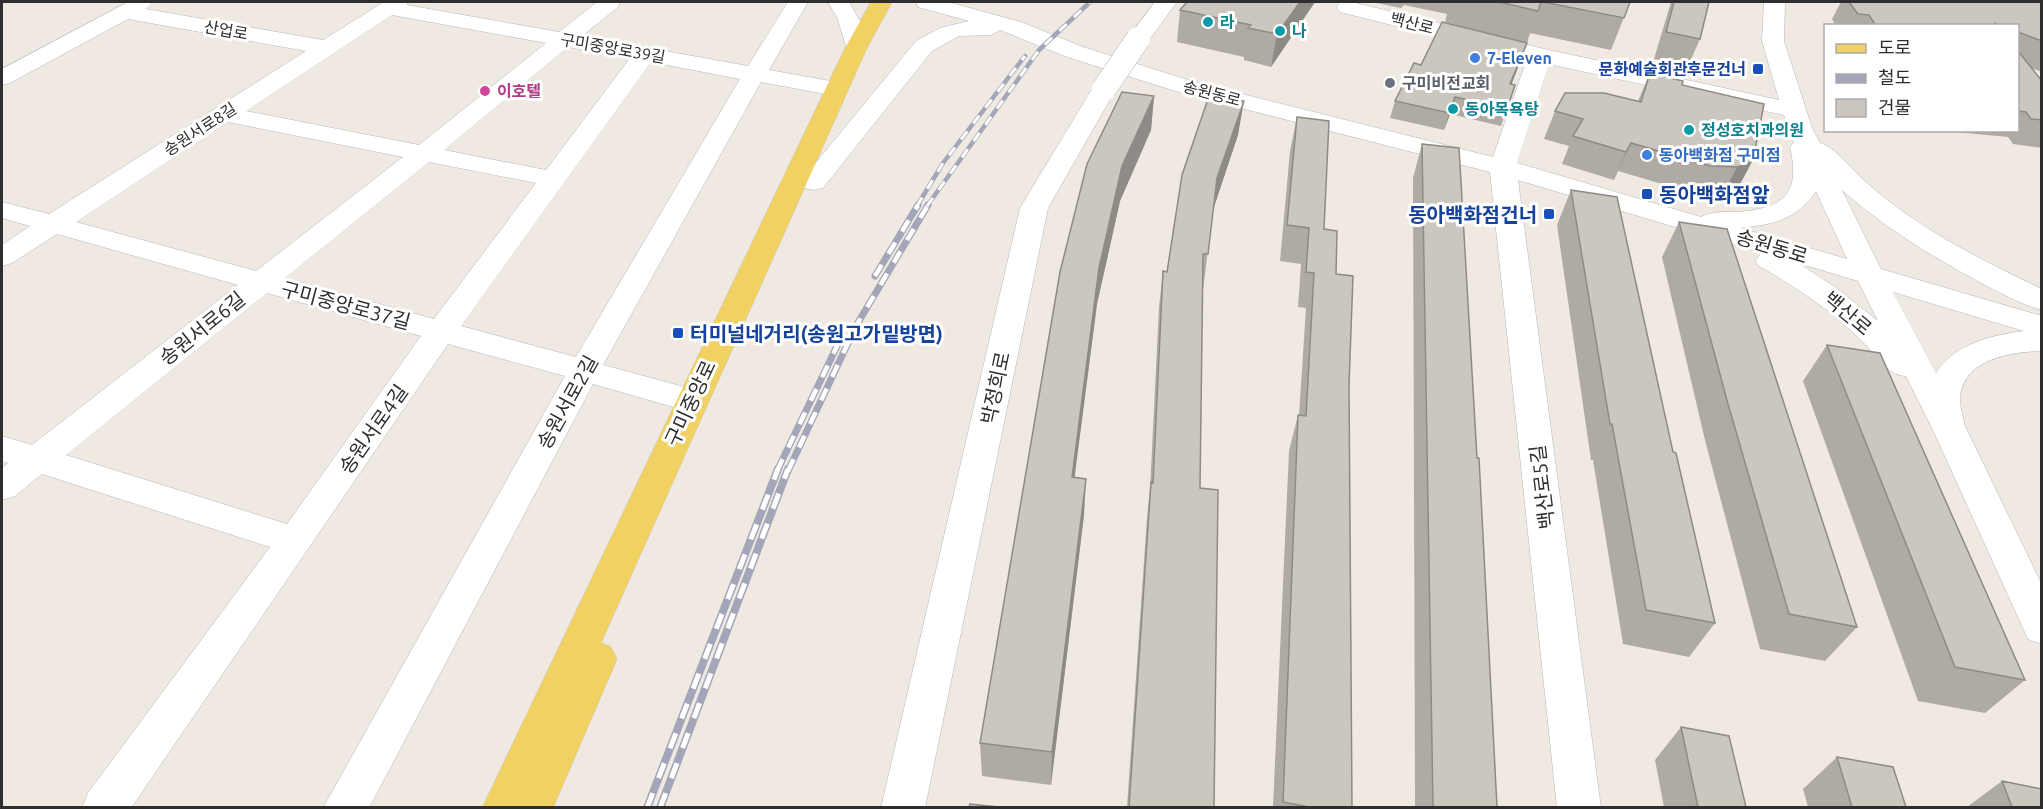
<svg xmlns="http://www.w3.org/2000/svg" width="2043" height="809" viewBox="0 0 2043 809" font-family="Ubuntu,'Noto Sans KR',sans-serif">
<style>
.lines{fill:none;stroke-linecap:round;stroke-linejoin:round}
.minor-casing{stroke:#b4b7c1;stroke-width:1}
.major-casing{stroke:#c9c9c9;stroke-width:1}
.minor{fill:#fff;fill-rule:evenodd}
.major{fill:#f2d163;fill-rule:evenodd}
.rail-far2-casing{stroke:#a3a6b8;stroke-width:4.5}
.rail-far1-casing{stroke:#a3a6b8;stroke-width:7}
.rail-casing{stroke:#a3a6b8;stroke-width:8}
.rail-far2{stroke:#fff;stroke-width:3;stroke-dasharray:10;stroke-linecap:butt}
.rail-far1{stroke:#fff;stroke-width:4.5;stroke-dasharray:13;stroke-linecap:butt}
.rail{stroke:#fff;stroke-width:5;stroke-dasharray:16;stroke-linecap:butt}
.minor-bridge-casing{stroke:#b4b7c1;stroke-width:25;stroke-linecap:butt}
.minor-bridge{stroke:#fff;stroke-width:24}
.wall{fill:#afaba4}
.shaded-wall{fill:#8e8b86}
.building{fill:#cbc7bf;stroke:#8e8b86;stroke-width:1.5}
.culture-dot{fill:#0f9aa8;stroke:#fff;stroke-width:2}
.shop-dot{fill:#3f7fe0;stroke:#fff;stroke-width:2}
.transit-dot{fill:#1a4fb4;stroke:#fff;stroke-width:2}
.worship-dot{fill:#6b7280;stroke:#fff;stroke-width:2}
.hotel-dot{fill:#d1479c;stroke:#fff;stroke-width:2}
.labels{text-anchor:middle;dominant-baseline:central;stroke-width:6;stroke-linejoin:round;paint-order:stroke}
.far-culture-label{font-size:16px;font-weight:bold;fill:#0d838f;stroke:#fff;text-anchor:start}
.far-street-label{font-size:16px;fill:#2e2e2e;stroke:#fff}
.far-shop-label{font-size:16px;font-weight:bold;fill:#366cbe;stroke:#fff;text-anchor:start}
.far-transit-label{font-size:16px;font-weight:bold;fill:#164399;stroke:#fff;text-anchor:end}
.far-worship-label{font-size:16px;font-weight:bold;fill:#5b616d;stroke:#fff;text-anchor:start}
.far-hotel-label{font-size:16px;font-weight:bold;fill:#b23c85;stroke:#fff;text-anchor:start}
.transit-label{font-size:20px;font-weight:bold;fill:#164399;stroke:#fff;text-anchor:start}
.street-label{font-size:20px;fill:#2e2e2e;stroke:#fff}
</style>
<rect width="100%" height="100%" fill="#efe9e1"/>
<g class="lines">
<defs>
<path id="minor" d="M128,2h25l-7,7 177,31 61,-38h24l-1,3 152,27 38,-30h23l-2,5 -36,29 166,30 40,-64h20l-39,68 67,12 8,2 4,5 -4,5 -8,2 -75,-14 -158,283 100,27 4,8 -4,8 -12,4 -98,-28 -224,424h-46l242,-432 -117,-32 -317,464h-49l6,-15 182,-246 -228,-73 -27,22 -13,4v-32l6,-5 -6,-2v-25l30,9 206,-160 -181,-51 -45,29 -10,3v-21l28,-19 -28,-8v-16l47,12 257,-163 -178,-32 -118,64 -8,2v-16zM392,15l154,28 -127,102 -173,-34zM568,47l62,11 -84,112 -102,-20zM651,62l89,17 -164,278 -115,-31zM228,122l175,35 -147,114 -180,-49zM429,162l107,21 -102,136 -149,-41zM267,293l154,43 -134,188 -221,-69z
M828,2h21l12,21 6,25 -3,5 -8,2 -8,-2 -11,-36z
M916,2h32l73,20 62,25 115,36 295,74 34,-98 -187,-47 -3,-5 3,-5h12l188,46 239,52 -17,-59 2,-39h21l-1,39 28,87 8,15c14,3 35,30 48,41 51,45 113,76 174,105v21c-20,-5 -37,-15 -55,-24 -51,-27 -101,-57 -145,-96l39,79 161,47v35c-32,1 -78,8 -82,46 -1,10 4,19 4,27l78,161v59l-14,-5 -95,-209 -27,-54c-18,0 -30,-21 -42,-33 -31,-31 -67,-56 -105,-77l-4,-6 7,-7 -244,-73 83,628h-44l-67,-636 -308,-79 -115,-36 -67,-27 -9,5 -32,1 -27,15 -109,137 -9,2 -9,-2 -4,-6 4,-6 111,-135 24,-13 29,-7 -51,-14zM1549,64l235,51 10,27 -4,5c11,47 -6,61 -52,65 -12,0 -26,-1 -37,5l-184,-54zM1816,191l31,68 -106,-31c33,-4 56,-8 75,-37zM1798,263l60,18 20,40 -43,-34zM1893,292l131,39c-32,4 -70,13 -88,42z
M1155,2h22l-31,42 -8,2 -8,-2 -3,-5z
M1104,82l8,2 4,5 -68,119 -123,600h-44l139,-600 72,-119 4,-5z"/>
<path id="major" d="M871,2h21l-25,46 -266,595 10,4 6,12 -64,149h-71l363,-760z"/>
</defs>
<use href="#minor" class="minor-casing"/>
<use href="#major" class="major-casing"/>
<use href="#minor" class="minor"/>
<use href="#major" class="major"/>
<defs>
<path id="rail-far2" d="M917,206l26,-43 82,-107
M927,206l112,-156 51,-48"/>
<path id="rail-far1" d="M875,276l43,-71
M777,471l62,-129
M788,471l68,-145 72,-121"/>
<path id="rail" d="M647,808l131,-339
M660,808l128,-339"/>
</defs>
<use href="#rail-far2" class="rail-far2-casing"/>
<use href="#rail-far1" class="rail-far1-casing"/>
<use href="#rail" class="rail-casing"/>
<use href="#rail-far2" class="rail-far2"/>
<use href="#rail-far1" class="rail-far1"/>
<use href="#rail" class="rail"/>
<defs>
<path id="minor-bridge" d="M1104,89l34,-50"/>
</defs>
<use href="#minor-bridge" class="minor-bridge-casing"/>
<use href="#minor-bridge" class="minor-bridge"/>
</g>
<path class="wall" d="M1187,2h128l-44,65 -27,-7v-3l-67,-15 3,-32z
M1372,2h258l-19,48 -81,-17 -3,10 -82,-21 2,-8 -43,-9 -3,3z
M1671,2h38l-9,37 -12,27 -34,-7z
M1841,2h201v70l-11,-4 11,13v67l-29,-4 -5,-7 -53,-5 -1,-2h64v-104h-182l-4,-7z
M1521,60l-10,24 4,1 -14,41 -51,-12 -6,16 -54,-12 5,-17z
M1650,73l32,12 82,19 -26,84 -6,5 -10,3 -26,-2 -78,-23 -4,9 -52,-16 7,-18 -25,-7 11,-28 83,-10z
M1154,96l-3,34 -31,71 -23,103 -23,174 10,37 -33,270 -69,-9 -2,-33 107,-579z
M1297,117l27,112 12,45 13,111 3,422h-79l16,-356 9,-36h1l7,-107 -8,-1 3,-43 -21,-3 10,-110z
M1238,135l-25,74 -10,81 -3,198 14,319h-87l20,-289 3,-29 9,-182 4,-36 4,1z
M1422,144l75,663h-82l-2,-629z
M1571,190l102,262 42,171 -26,34 -66,-13 -30,-184h-2l-34,-235z
M1679,222l178,405 -32,34 -65,-12 -55,-209 -43,-183z
M1827,345l198,335 -40,33 -67,-12 -115,-320z
M1681,727l65,80h-82l-9,-47z
M1837,757l69,50h-98l-5,-18z
M2002,781l40,26h-75z"/>
<path class="shaded-wall" d="M1300,2h15l-44,65 6,-33z
M1527,43l-6,17 -16,41 5,-17z
M1154,96l-3,34 -31,71 -23,103 -27,209 2,-36 27,-209 23,-102z
M1455,97l-5,17 -6,16 5,-17z
M1244,101l-6,34 -26,78 5,-35z
M1631,143l-13,28 -4,9 12,-28z
M1753,160l-15,28 -6,5 -10,3 15,-29z
M1086,479l-2,36 -33,270 1,-33z"/>
<path class="building" d="M1187,2h113l-23,32 -29,-6 3,-3 -71,-15z
M1499,2h42l-3,9z
M1543,2h87l-6,16z
M1674,2h35l-9,37 -34,-7z
M1849,2h193v39l-24,-9v-6h-16l-8,-3 3,3h-121l-7,-11 -11,-1z
M1442,22l85,21 -17,41 5,1 -8,24 -52,-12 -6,16 -54,-12 19,-38 7,2z
M2018,51l24,30v39l-11,-1 -5,-7 -8,-1z
M1650,73l33,8 -1,4 82,19 -11,56 -6,4 -10,3 -27,-1 -79,-23 -5,9 -53,-16 10,-17 -28,-8 10,-18h39l37,9z
M1122,92l32,4 -32,70 -23,102 -27,209 14,2 -34,273 -72,-9 80,-471 27,-108z
M1209,96l35,5 -27,77 -9,76h-5l-3,234 18,2 -4,317h-85l22,-325 2,1 10,-212 4,1 15,-97z
M1297,117l32,4 -5,108 13,2 -1,43 17,2 -4,109 3,422h-43l-26,-5 15,-387 8,1 8,-143 -8,-1 3,-44 -22,-3z
M1422,144l37,4 18,310h2l18,349h-64z
M1571,190l46,7 56,255 3,1 39,170 -69,-13 -34,-186h-2z
M1679,222l48,7 130,398 -68,-13 -61,-210z
M1827,345l53,8 145,327 -70,-13z
M1681,727l48,9 17,71h-48z
M1837,757l56,10 13,40h-54z
M2002,781l40,8v18h-30z
M970,804l29,3h-30z"/>
<g class="culture-dot">
<circle cx="1208" cy="22" r="6"/>
<circle cx="1280" cy="31" r="6"/>
<circle cx="1453" cy="109" r="6"/>
<circle cx="1689" cy="130" r="6"/>
</g>
<g class="shop-dot">
<circle cx="1475" cy="58" r="6"/>
<circle cx="1647" cy="155" r="6"/>
</g>
<g class="transit-dot">
<rect x="1752" y="63" width="12" height="12" rx="3"/>
<rect x="1641" y="188" width="12" height="12" rx="3"/>
<rect x="1543" y="208" width="12" height="12" rx="3"/>
<rect x="672" y="327" width="12" height="12" rx="3"/>
</g>
<circle class="worship-dot" cx="1390" cy="83" r="6"/>
<circle class="hotel-dot" cx="485" cy="91" r="6"/>
<g class="labels">
<g class="far-culture-label">
<text x="1220" y="22">라</text>
<text x="1292" y="31">나</text>
<text x="1465" y="109">동아목욕탕</text>
<text x="1701" y="130">정성호치과의원</text>
</g>
<g class="far-street-label">
<text transform="translate(1412 23) rotate(14)">백산로</text>
<text transform="translate(226 30) rotate(10)">산업로</text>
<text transform="translate(613 48) rotate(10)">구미중앙로39길</text>
<text transform="translate(1212 93) rotate(15)">송원동로</text>
<text transform="translate(200 129) rotate(-33)">송원서로8길</text>
</g>
<g class="far-shop-label">
<text x="1487" y="58">7-Eleven</text>
<text x="1659" y="155">동아백화점 구미점</text>
</g>
<g class="far-transit-label">
<text x="1746" y="69">문화예술회관후문건너</text>
</g>
<g class="far-worship-label">
<text x="1402" y="83">구미비전교회</text>
</g>
<g class="far-hotel-label">
<text x="497" y="91">이호텔</text>
</g>
<g class="transit-label">
<text x="1659" y="194">동아백화점앞</text>
<text x="1537" y="214" text-anchor="end">동아백화점건너</text>
<text x="690" y="333">터미널네거리(송원고가밑방면)</text>
</g>
<g class="street-label">
<text transform="translate(1772 246) rotate(17)">송원동로</text>
<text transform="translate(346 305) rotate(15)">구미중앙로37길</text>
<text transform="translate(1848 313) rotate(40)">백산로</text>
<text transform="translate(202 328) rotate(-39)">송원서로6길</text>
<text transform="translate(995 388) rotate(-78)">박정희로</text>
<text transform="translate(567 402) rotate(-61)">송원서로2길</text>
<text transform="translate(690 403) rotate(-65)">구미중앙로</text>
<text transform="translate(373 429) rotate(-55)">송원서로4길</text>
<text transform="translate(1542 487) rotate(-97)">백산로5길</text>
</g>
</g>
<rect width="2043" height="809" fill="none" stroke="#2e2e2e" stroke-width="6"/>
<rect x="1824" y="24" width="195" height="108" fill="#ffffff" stroke="#ababab" stroke-width="1.5"/>
<rect x="1836" y="44" width="30" height="9" fill="#f2d163" stroke="#ababab" stroke-width="1.5"/>
<text x="1878" y="54" font-size="18" fill="#2e2e2e">도로</text>
<rect x="1836" y="74" width="30" height="9" fill="#a3a6b8" stroke="#ababab" stroke-width="1.5"/>
<text x="1878" y="84" font-size="18" fill="#2e2e2e">철도</text>
<rect x="1836" y="99" width="30" height="18" fill="#cbc7bf" stroke="#ababab" stroke-width="1.5"/>
<text x="1878" y="114" font-size="18" fill="#2e2e2e">건물</text>
</svg>
